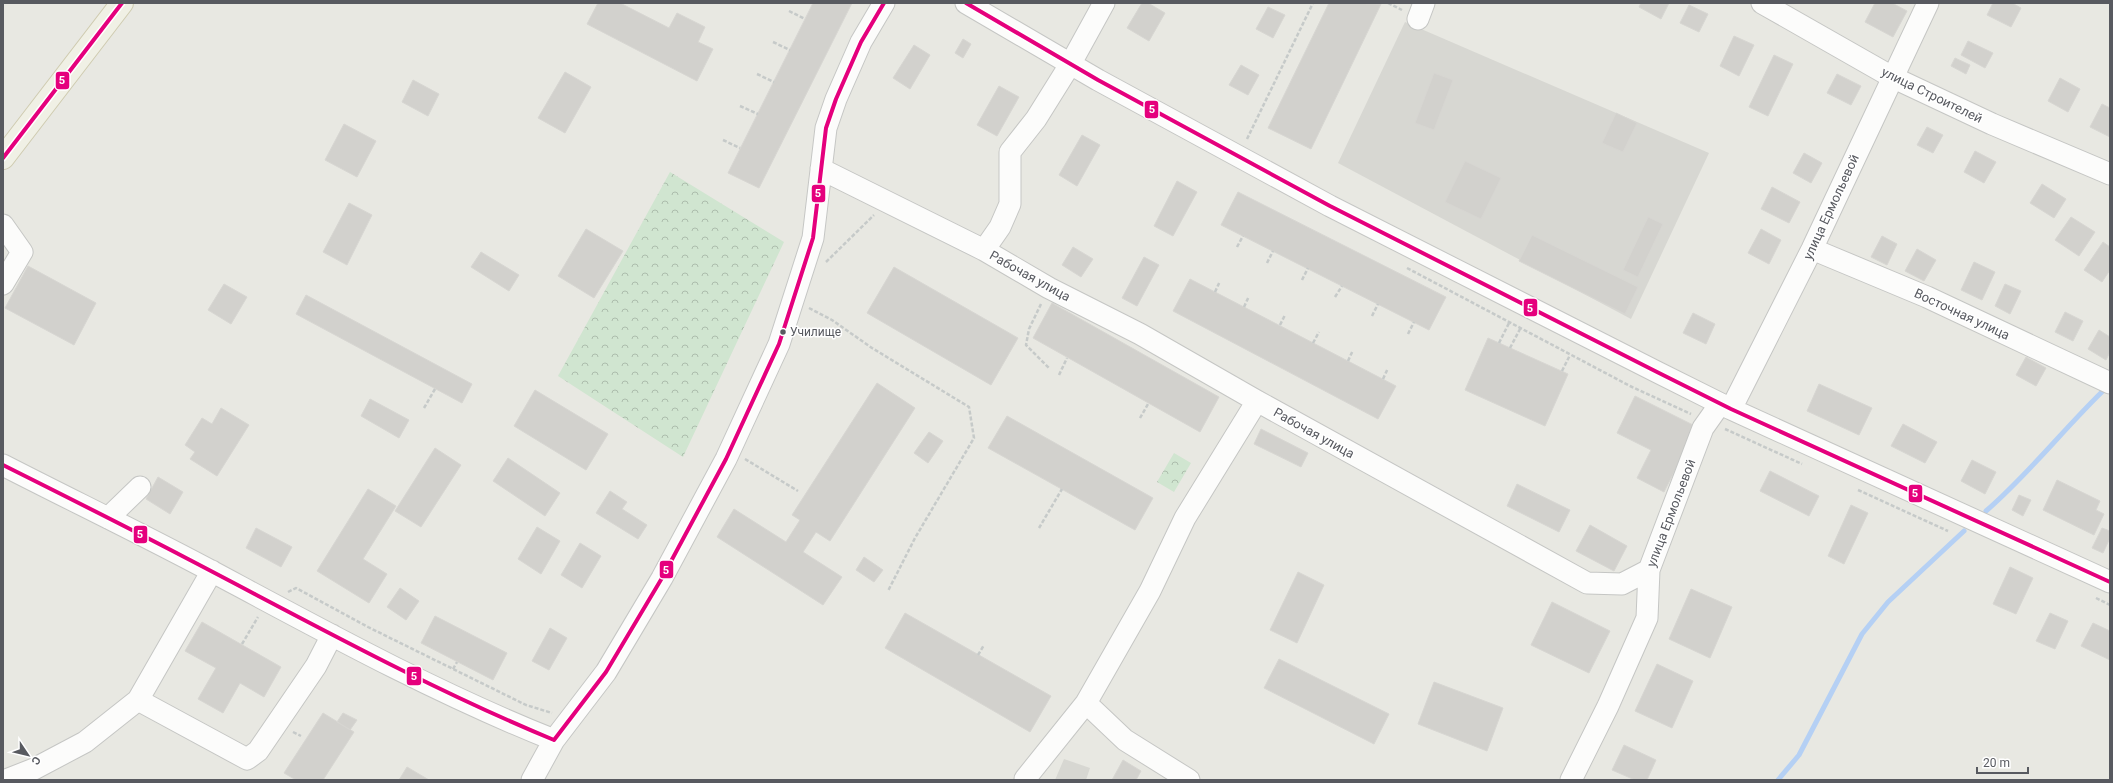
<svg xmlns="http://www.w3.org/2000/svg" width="2113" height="783" viewBox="0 0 2113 783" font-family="Roboto,sans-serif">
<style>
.industrial{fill:#d7d7d2}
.park{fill:url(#park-crowns)}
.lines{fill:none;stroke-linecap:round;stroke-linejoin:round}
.stream{stroke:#b5d0f4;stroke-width:5}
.building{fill:#d2d1cd;stroke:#d7d6d2}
.minor-casing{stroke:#c5c6c4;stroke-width:23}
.major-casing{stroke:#cfcbb0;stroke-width:24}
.path{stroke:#c6cac9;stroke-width:2.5;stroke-dasharray:4 2;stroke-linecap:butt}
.minor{stroke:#fcfcfb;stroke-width:21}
.major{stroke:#f0f0e5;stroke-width:22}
.bus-1-casing{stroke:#fff;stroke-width:7}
.bus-1{stroke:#e5007d;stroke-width:4}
.bus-dot{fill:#585a60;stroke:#fff;stroke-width:1.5}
.labels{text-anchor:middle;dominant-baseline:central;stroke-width:3;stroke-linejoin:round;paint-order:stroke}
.bus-label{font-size:12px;fill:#585a60;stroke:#fff;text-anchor:start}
.street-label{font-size:13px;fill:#585a60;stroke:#fff}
.line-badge{stroke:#fff;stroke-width:1.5}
.badge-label{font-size:11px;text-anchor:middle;font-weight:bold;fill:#fff}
</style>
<defs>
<pattern id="park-crowns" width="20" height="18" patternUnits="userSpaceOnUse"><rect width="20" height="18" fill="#d0e5d0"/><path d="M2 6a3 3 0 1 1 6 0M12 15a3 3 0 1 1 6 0" fill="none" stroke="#acbdac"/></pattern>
</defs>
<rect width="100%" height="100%" fill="#e8e8e2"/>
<path class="industrial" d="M1405,22l304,131 -78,166 -293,-156z
M1064,759l26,9 -4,12h-31z"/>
<path class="park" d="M670,172l114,70 -101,215 -125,-81z
M1174,453l17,10 -17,29 -17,-10z"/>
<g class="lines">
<path class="stream" d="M1986,511c44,-38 79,-84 121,-124
M1778,780l21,-25 63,-121 26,-32 76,-71"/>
</g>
<path class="building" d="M598,3h22l49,25 8,-15 28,14 -7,15 15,7 -16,32 -110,-57z
M813,3h39l-93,185 -31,-15z
M1142,3h6l17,10 -16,28 -22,-13z
M1329,3l52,1 -70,145 -43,-21z
M1641,3h28l-8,16 -22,-12z
M1875,3h17l15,8 -14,26 -28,-15z
M1993,3h19l9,5 -10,19 -24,-12z
M1689,5l19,9 -9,18 -19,-9z
M1268,7l17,8 -12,23 -17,-9z
M1734,36l20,9 -15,31 -19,-10z
M963,39l8,5 -8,14 -8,-5z
M1968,41l25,12 -8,15 -24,-13z
M914,45l16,10 -20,34 -17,-11z
M1774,55l19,9 -25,52 -19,-9z
M1955,58l15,7 -4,9 -15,-8z
M1241,65l18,10 -11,20 -19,-10z
M565,72l26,15 -26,46 -27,-15z
M1434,73l19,7 -19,50 -19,-7z
M1837,74l24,12 -10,19 -24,-12z
M2060,78l20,11 -12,23 -20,-11z
M413,80l26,14 -11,22 -26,-14z
M999,86l20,11 -22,39 -20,-11z
M2102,104l8,4v29l-20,-10z
M1616,113l21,10 -14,29 -21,-9z
M344,124l32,17 -19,36 -32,-17z
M1927,127l16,8 -10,18 -16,-8z
M1082,135l18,10 -23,41 -18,-11z
M1975,151l21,11 -12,21 -20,-11z
M1804,153l18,10 -11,20 -18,-10z
M1465,161l36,17 -20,41 -36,-17z
M1177,181l20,11 -24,44 -19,-10z
M2042,184l24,15 -12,19 -24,-15z
M1772,187l28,15 -11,21 -28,-14z
M1238,192l208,105 -17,33 -208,-105z
M349,203l23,12 -25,50 -24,-13z
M1648,217l15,7 -25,53 -15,-7z
M2071,217l24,15 -16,24 -24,-16z
M586,229l37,22 -29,47 -36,-22z
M1761,229l20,11 -12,24 -21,-11z
M1532,235l106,52 -13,27 -106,-53z
M1882,236l15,8 -10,21 -16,-8z
M2103,242l7,5v23l-8,12 -18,-12z
M1073,247l20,12 -12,18 -19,-12z
M1917,249l19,11 -12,21 -19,-10z
M481,252l38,23 -10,16 -38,-24z
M1144,257l15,8 -22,41 -15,-8z
M1974,262l21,10 -13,28 -21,-10z
M28,266l68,37 -22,42 -69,-37z
M894,267l124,71 -27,47 -124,-72z
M1190,279l206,107 -18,33 -205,-108z
M224,284l23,13 -16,27 -23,-14z
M2005,284l16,7 -11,23 -15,-8z
M306,295l166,89 -10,19 -166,-89z
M1052,303l167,94 -19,35 -167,-94z
M2065,312l18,9 -10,20 -18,-9z
M1693,313l22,11 -9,20 -23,-11z
M2099,330l11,7v15l-4,8 -18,-11z
M1488,338l80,36 -23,52 -80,-36z
M2026,357l20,11 -10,18 -20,-11z
M877,383l38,25 -85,133 -14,-9 -13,20 39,25 -19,28 -106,-68 17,-28 52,33 14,-22 -8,-5z
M1819,384l53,24 -13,27 -52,-24z
M535,390l73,44 -22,36 -72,-44z
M1635,396l62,31 -33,65 -27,-14 14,-28 -34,-17z
M370,399l39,21 -10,18 -38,-22z
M221,408l28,17 -32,51 -27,-17 5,-7 -10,-7 17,-27 10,6z
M1007,416l146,82 -18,32 -147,-82z
M1903,424l34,18 -12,21 -34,-17z
M1261,429l47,24 -7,14 -47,-23z
M929,432l14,9 -15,22 -14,-10z
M435,448l26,17 -40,62 -26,-16z
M508,458l52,35 -15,23 -52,-35z
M1972,460l24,12 -11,22 -24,-13z
M1770,471l49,25 -10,20 -49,-25z
M158,477l25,15 -13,22 -24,-15z
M2057,480l43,21 -4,9 8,4 -10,21 -51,-25z
M1517,484l53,26 -11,22 -52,-26z
M368,489l28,17 -33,53 24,15 -18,29 -52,-32z
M610,491l17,11 -5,7 25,16 -9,14 -42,-26z
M2019,495l12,5 -8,16 -11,-6z
M1851,505l17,8 -24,51 -16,-8z
M1590,525l37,21 -13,25 -38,-20z
M537,527l23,14 -19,33 -23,-15z
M256,528l36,19 -11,20 -35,-19z
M2102,528l8,3v7l-7,15 -11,-5z
M580,543l21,13 -19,32 -21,-13z
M864,557l19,13 -9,12 -18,-12z
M2010,567l23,11 -17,36 -23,-10z
M1298,572l26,13 -27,58 -27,-13z
M400,588l19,13 -13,19 -19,-13z
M1691,589l41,18 -22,51 -41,-19z
M1552,602l58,29 -21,42 -58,-28z
M905,613l146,83 -21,36 -145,-84z
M2050,613l18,8 -13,28 -19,-8z
M435,616l72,37 -14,27 -72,-37z
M202,622l79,45 -17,30 -24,-14 -17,30 -25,-14 18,-31 -31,-17z
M2093,623l17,8v29l-29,-14z
M550,628l17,10 -18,32 -17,-9z
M1279,659l110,55 -15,30 -110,-56z
M1657,664l36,17 -21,47 -37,-17z
M1434,682l69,26 -16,43 -69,-27z
M323,713l31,19 -31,48h-27l-12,-7z
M343,713l14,7 -7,10 -13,-8z
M1624,745l32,15 -9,20h-12l-23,-10z
M1123,760l18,11 -5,9h-24z
M407,767l22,13h-30z"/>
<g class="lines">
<defs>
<path id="minor" d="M966,3l132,77 232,126 327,166 74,37 379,173
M1762,3l130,74 100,47 118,50
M1418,19l6,-16
M821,169l163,81 65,38 91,46 117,67 330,182 35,1 27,-14
M3,225l19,27 -19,32
M1812,249l115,48 183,86
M984,250l16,-23 10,-23v-52l26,-33 35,-56 33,-60
M1731,409l81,-160 116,-246
M3,465c70,36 141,70 210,107 112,60 223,121 341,168
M108,518l32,-31
M138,700l109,59 11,-8 58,-85 16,-31
M1086,703l39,37 64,40
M1025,779l61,-76 64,-112 35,-73 72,-117
M6,780l28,-11 51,-27 53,-42 74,-129
M532,780l22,-40 52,-68 56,-94 64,-119 53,-115 34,-106 13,-110 10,-29 25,-57 23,-39
M1571,780l37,-74 39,-88 2,-48 54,-142 17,-24"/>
<path id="major" d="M3,158l119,-155"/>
</defs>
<use href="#minor" class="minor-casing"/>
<use href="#major" class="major-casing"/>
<path class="path" d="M1388,3l14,7
M789,11l16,8
M773,42l17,8
M757,74l17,8
M740,106l18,8
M1247,139l66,-136
M723,140l17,8
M1237,247l6,-11
M826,262l48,-47
M1267,263l6,-12
M1407,268l223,118 61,28
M1302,280l6,-12
M1215,292l5,-11
M1335,297l7,-11
M1041,304l-12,25 -3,16 23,23
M1244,307l5,-11
M809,308l23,12 40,28 97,59 5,31 -59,100 -27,53
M1372,316l6,-12
M1280,325l5,-10
M1408,334l6,-12
M1313,343l6,-11
M1499,343l10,-20
M1510,348l10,-19
M1348,361l5,-11
M1562,371l8,-16
M1059,375l8,-17
M1383,379l5,-11
M424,408l11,-19
M1140,418l8,-14
M1725,429l77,35
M745,459l53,32
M1858,490l90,41
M1039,528l23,-39
M288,592l8,-4 72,39 158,78 26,8
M2096,598l14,7
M242,644l16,-27
M978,655l6,-10
M453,669l4,-7
M293,732l8,4"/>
<use href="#minor" class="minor"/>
<use href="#major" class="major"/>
<defs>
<path id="bus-1" d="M966,3l132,77 232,126 327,166 74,37 379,173
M3,158l119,-155
M3,465c62,31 124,62 185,94 121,63 240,129 366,181
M554,740l52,-68 56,-94 64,-119 53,-115 34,-106 13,-110 10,-29 25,-57 23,-39"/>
</defs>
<use href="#bus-1" class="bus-1-casing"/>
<use href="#bus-1" class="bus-1"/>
</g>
<circle class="bus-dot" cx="783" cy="332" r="3.5"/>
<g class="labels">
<g class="bus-label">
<text x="790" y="332">Училище</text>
</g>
<g class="street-label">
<text transform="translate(1932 95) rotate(26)">улица Строителей</text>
<text transform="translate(1831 207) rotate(-65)">улица Ермольевой</text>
<text transform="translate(1030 276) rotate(29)">Рабочая улица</text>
<text transform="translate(1962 314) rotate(25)">Восточная улица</text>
<text transform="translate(1314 433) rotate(29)">Рабочая улица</text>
<text transform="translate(1671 513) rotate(-69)">улица Ермольевой</text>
</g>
</g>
<g class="line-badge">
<rect x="55" y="71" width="15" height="19" rx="4" fill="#e5007d"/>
<rect x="1144" y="100" width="15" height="19" rx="4" fill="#e5007d"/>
<rect x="811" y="184" width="15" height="19" rx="4" fill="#e5007d"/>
<rect x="1523" y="298" width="15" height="19" rx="4" fill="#e5007d"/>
<rect x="1908" y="484" width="15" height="19" rx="4" fill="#e5007d"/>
<rect x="133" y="525" width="15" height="19" rx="4" fill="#e5007d"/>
<rect x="659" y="560" width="15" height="19" rx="4" fill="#e5007d"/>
<rect x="406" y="666" width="16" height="20" rx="4" fill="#e5007d"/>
</g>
<g class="badge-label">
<text x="62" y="84">5</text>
<text x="1152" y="113">5</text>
<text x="818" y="197">5</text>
<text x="1530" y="312">5</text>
<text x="1915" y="497">5</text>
<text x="140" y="538">5</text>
<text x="666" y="574">5</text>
<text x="414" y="680">5</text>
</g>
<rect width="2113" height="783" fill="none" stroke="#585a60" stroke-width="8"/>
<g transform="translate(28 755) rotate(125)" stroke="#ffffff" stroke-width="3" paint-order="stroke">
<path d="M0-3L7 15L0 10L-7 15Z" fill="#585a60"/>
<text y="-6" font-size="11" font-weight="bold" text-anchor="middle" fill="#585a60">С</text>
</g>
<path d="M1977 767v6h51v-6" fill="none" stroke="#585a60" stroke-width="2"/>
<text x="1983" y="767" font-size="12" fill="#585a60" stroke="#ffffff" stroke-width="3" paint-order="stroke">20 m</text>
</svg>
